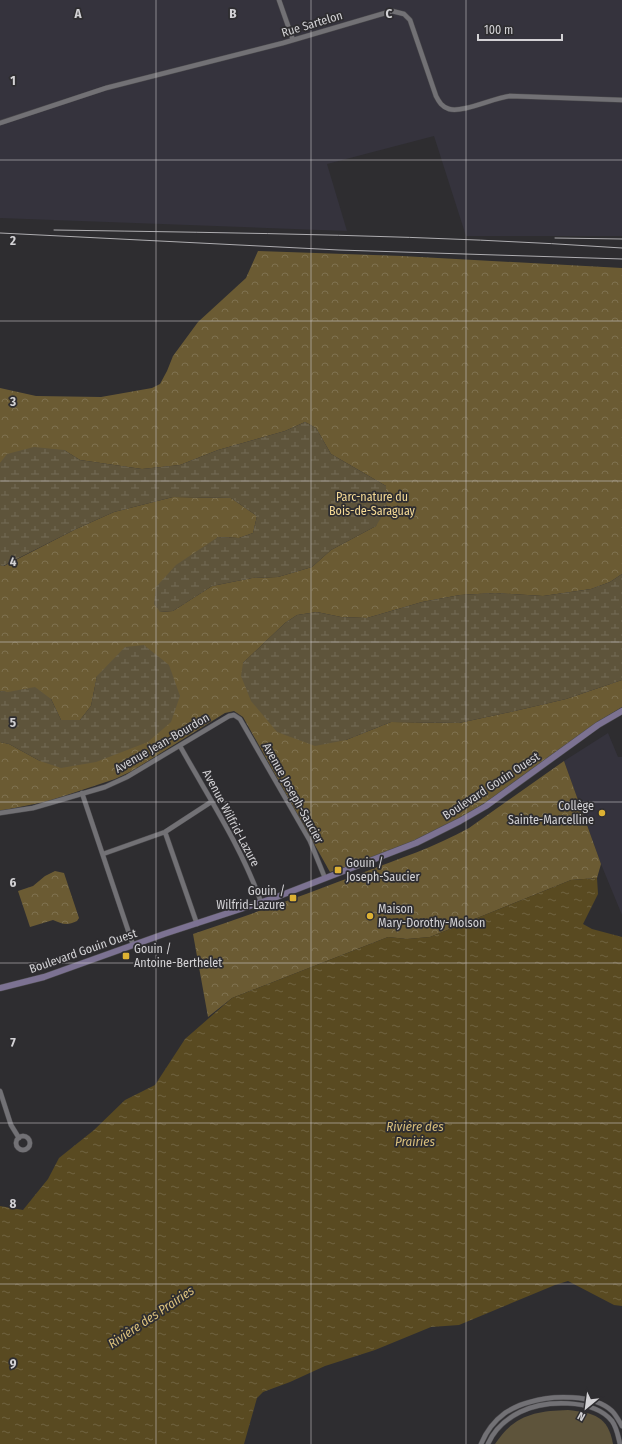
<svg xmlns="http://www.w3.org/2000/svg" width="622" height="1444" viewBox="0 0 622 1444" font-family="'Fira Sans Condensed',sans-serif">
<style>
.built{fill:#35333d}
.green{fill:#5e543b}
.forest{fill:url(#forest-crowns)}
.wetland{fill:url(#wetland-marsh)}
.water{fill:url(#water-ripples)}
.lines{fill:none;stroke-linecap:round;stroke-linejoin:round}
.street-casing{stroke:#4b4a4d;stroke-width:5.5}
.secondary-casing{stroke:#4b4a4d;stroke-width:7}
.street{stroke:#727175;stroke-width:4.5}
.secondary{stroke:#7c7292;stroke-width:6}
.tram{stroke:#aeadb0;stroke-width:1}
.grid{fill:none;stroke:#d3d2d5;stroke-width:1;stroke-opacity:0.55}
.poi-dot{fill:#ddb133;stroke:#2e2d30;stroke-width:1.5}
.labels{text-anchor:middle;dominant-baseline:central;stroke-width:3.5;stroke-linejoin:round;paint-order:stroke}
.street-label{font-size:12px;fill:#d3d2d5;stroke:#2e2d30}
.park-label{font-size:12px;fill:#f5da96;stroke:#2e2d30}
.poi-label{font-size:12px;fill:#d3d2d5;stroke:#2e2d30;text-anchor:start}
.water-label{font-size:13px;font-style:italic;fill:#d9bf7c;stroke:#2e2d30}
.grid-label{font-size:13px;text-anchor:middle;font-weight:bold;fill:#d3d2d5;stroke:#2e2d30;stroke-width:3.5;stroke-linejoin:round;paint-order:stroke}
</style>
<defs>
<pattern id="forest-crowns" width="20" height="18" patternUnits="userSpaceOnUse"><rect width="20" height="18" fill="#6b5b33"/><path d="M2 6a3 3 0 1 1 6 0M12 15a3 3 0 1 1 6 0" fill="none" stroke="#7f7250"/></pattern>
<pattern id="wetland-marsh" width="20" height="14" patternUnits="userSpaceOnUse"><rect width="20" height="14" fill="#5e543b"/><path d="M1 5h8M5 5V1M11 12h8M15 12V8" fill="none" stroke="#746c56"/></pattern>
<pattern id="water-ripples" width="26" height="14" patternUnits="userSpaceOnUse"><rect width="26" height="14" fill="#594a21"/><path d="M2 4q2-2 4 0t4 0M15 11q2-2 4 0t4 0" fill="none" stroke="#706340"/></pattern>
</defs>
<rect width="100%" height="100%" fill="#2e2d30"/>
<path class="built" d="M0,0h622v236h-156l-32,-100 -107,28 20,67 -347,-13z
M608,733l10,24h4v158l-21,-51 -37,-103z"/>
<path class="green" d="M568,1410c26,3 40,6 45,34h-118c19,-29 40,-33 73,-34z"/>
<path class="forest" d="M258,251l144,5 220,12v306l-12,8 -19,7 -48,7 -48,-3 -35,2 -38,7 -55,16 -26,-1 -24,-5 -20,3 -12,8 -42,40 103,77 45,-18 68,1 60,-13 47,-11 56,-19v27c-58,35 -109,82 -168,114 -39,22 -82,37 -124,51l-87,-155 -9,-6 -9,2 -93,58 -17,8 -66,22 -49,10v-69l9,2 31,17 56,1 1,-86 -6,30 -11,14h-19l-10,-21 -51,-8v-126l4,1 72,-37 38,-17 59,-15 58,1 26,18 -4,17 -14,5 -21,-1 -58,75 13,-1 39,-25 40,-8 26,-1 34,-10 19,-17 45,-24 10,-40 -55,-32 -15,-26 -11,-6 -20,9 -67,19 -38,15 -38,4 -62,-9 -16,-10 -64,13v-75l36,8 65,1 51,-9 8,-4 7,-13 6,-15 25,-34 48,-44z
M564,761l37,103 -4,14 -26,2 -141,57 -23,2 -19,-2 -156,61 -24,19 -15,-83c57,-19 113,-40 169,-61 36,-14 73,-26 107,-45z
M55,871l9,2 15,45 -2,3c-10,5 -15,3 -24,-1l-23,7 -12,-36 15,-5 12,-10z"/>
<path class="wetland" d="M305,422l11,6 15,26 55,32 1,22 -11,18 -45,24 -19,17 -34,10 -26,1 -40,8 -39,25 -13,1 -6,-8 2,-17 20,-22 42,-28 21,1 14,-5 4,-17 -26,-18 -58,-1 -59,15 -38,17 -73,37 -3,-1v-102l7,-9 27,-7 30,3 16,10 62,9 38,-4 38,-15 67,-19z
M622,574v106l-56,19 -47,11 -60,13 -68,-1 -45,18 -31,6 -38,-14 -26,-31 -10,-25 2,-13 42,-40 12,-8 20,-3 24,5 26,1 55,-16 38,-7 35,-2 48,3 48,-7 19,-7z
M144,645l25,20 11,31 -9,26 -23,20 -52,20 -35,6 -21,-7 -31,-17 -9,-2v-51l8,1 27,-5 16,12 10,21h19l11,-14 6,-30 28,-29z"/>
<path class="water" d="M597,878l1,16 -15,30 9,5 30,8v369l-8,-1 -46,-24 -13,4 -96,40 -28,2 -56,23 -50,16 -35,16 -27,10 -6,6 -13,46h-244v-238l23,4 25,-31 11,-21 35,-28 31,-30 30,-15 30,-46 47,-41 156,-61 19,2 23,-2 141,-57z"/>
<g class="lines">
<defs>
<path id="street" d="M279,0l14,40
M0,123l106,-35 177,-45 109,-32 12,3 6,6 26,76c3,6 6,11 13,13 14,4 44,-11 61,-13l112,4
M180,746c29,52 61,100 81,156
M82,793l51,152
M0,813l33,-5 72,-21 22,-10 102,-61 5,-1 6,4 70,122 15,37
M165,832l32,92
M103,854l62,-22 46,-30
M0,1091l11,34 8,13
M16 1143a7 7 0 1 1 14 0a7 7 0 1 1-14 0Z
M481,1444c5,-12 13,-23 24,-31 8,-5 16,-9 25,-11 22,-7 64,-8 82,9 4,4 7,10 10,15
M488,1444c6,-14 18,-25 32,-32 24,-12 73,-14 92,9 5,7 6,15 8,23"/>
<path id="secondary" d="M0,988l44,-11 120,-43 110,-36 142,-55 44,-22 26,-15 112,-81 24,-14"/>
</defs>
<use href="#street" class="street-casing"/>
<use href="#secondary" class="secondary-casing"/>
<use href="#street" class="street"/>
<use href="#secondary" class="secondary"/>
<path class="tram" d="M54,230c190,3 379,5 568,18
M0,233l339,17 283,9
M555,238l67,1"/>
</g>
<path class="grid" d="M156,0v1444M311,0v1444M466,0v1444M0,160h622M0,321h622M0,481h622M0,642h622M0,802h622M0,963h622M0,1123h622M0,1284h622"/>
<g class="poi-dot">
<circle cx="602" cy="813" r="4"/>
<rect x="334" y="866" width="8" height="8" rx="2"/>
<rect x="289" y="894" width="8" height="8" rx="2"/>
<circle cx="370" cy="916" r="4"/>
<rect x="122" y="952" width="8" height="8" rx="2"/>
</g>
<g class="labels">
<g class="street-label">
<text transform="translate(312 24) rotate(-17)">Rue Sartelon</text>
<text transform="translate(162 743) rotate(-30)">Avenue Jean-Bourdon</text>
<text transform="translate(491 786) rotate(-33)">Boulevard Gouin Ouest</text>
<text transform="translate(293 793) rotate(61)">Avenue Joseph-Saucier</text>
<text transform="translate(231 818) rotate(62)">Avenue Wilfrid-Lazure</text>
<text transform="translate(83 951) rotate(-19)">Boulevard Gouin Ouest</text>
</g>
<g class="park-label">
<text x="372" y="497">Parc-nature du<tspan x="372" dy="14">Bois-de-Saraguay</tspan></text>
</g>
<g class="poi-label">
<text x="594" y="806" text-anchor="end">Collège<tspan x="594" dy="14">Sainte-Marcelline</tspan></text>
<text x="346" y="863">Gouin /<tspan x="346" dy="14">Joseph-Saucier</tspan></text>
<text x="285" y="891" text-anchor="end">Gouin /<tspan x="285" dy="14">Wilfrid-Lazure</tspan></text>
<text x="378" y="909">Maison<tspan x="378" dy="14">Mary-Dorothy-Molson</tspan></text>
<text x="134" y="949">Gouin /<tspan x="134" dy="14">Antoine-Berthelet</tspan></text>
</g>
<g class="water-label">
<text x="415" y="1126">Rivière des<tspan x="415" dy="15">Prairies</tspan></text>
<text transform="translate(151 1317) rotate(-34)">Rivière des Prairies</text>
</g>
</g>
<g class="grid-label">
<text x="78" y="18">A</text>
<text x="233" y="18">B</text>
<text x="389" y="18">C</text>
<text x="13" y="85">1</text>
<text x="13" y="245">2</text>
<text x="13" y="406">3</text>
<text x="13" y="566">4</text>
<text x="13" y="727">5</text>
<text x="13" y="887">6</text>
<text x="13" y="1047">7</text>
<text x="13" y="1208">8</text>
<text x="13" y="1368">9</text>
</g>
<g transform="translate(586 1408) rotate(209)" stroke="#2e2d30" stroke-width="3" paint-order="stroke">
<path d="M0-3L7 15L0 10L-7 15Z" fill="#d3d2d5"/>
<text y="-6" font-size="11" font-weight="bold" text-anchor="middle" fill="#d3d2d5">N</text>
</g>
<path d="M478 34v6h84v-6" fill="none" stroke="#d3d2d5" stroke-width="2"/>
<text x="484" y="34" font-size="12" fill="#d3d2d5" stroke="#2e2d30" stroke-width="3" paint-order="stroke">100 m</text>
</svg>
